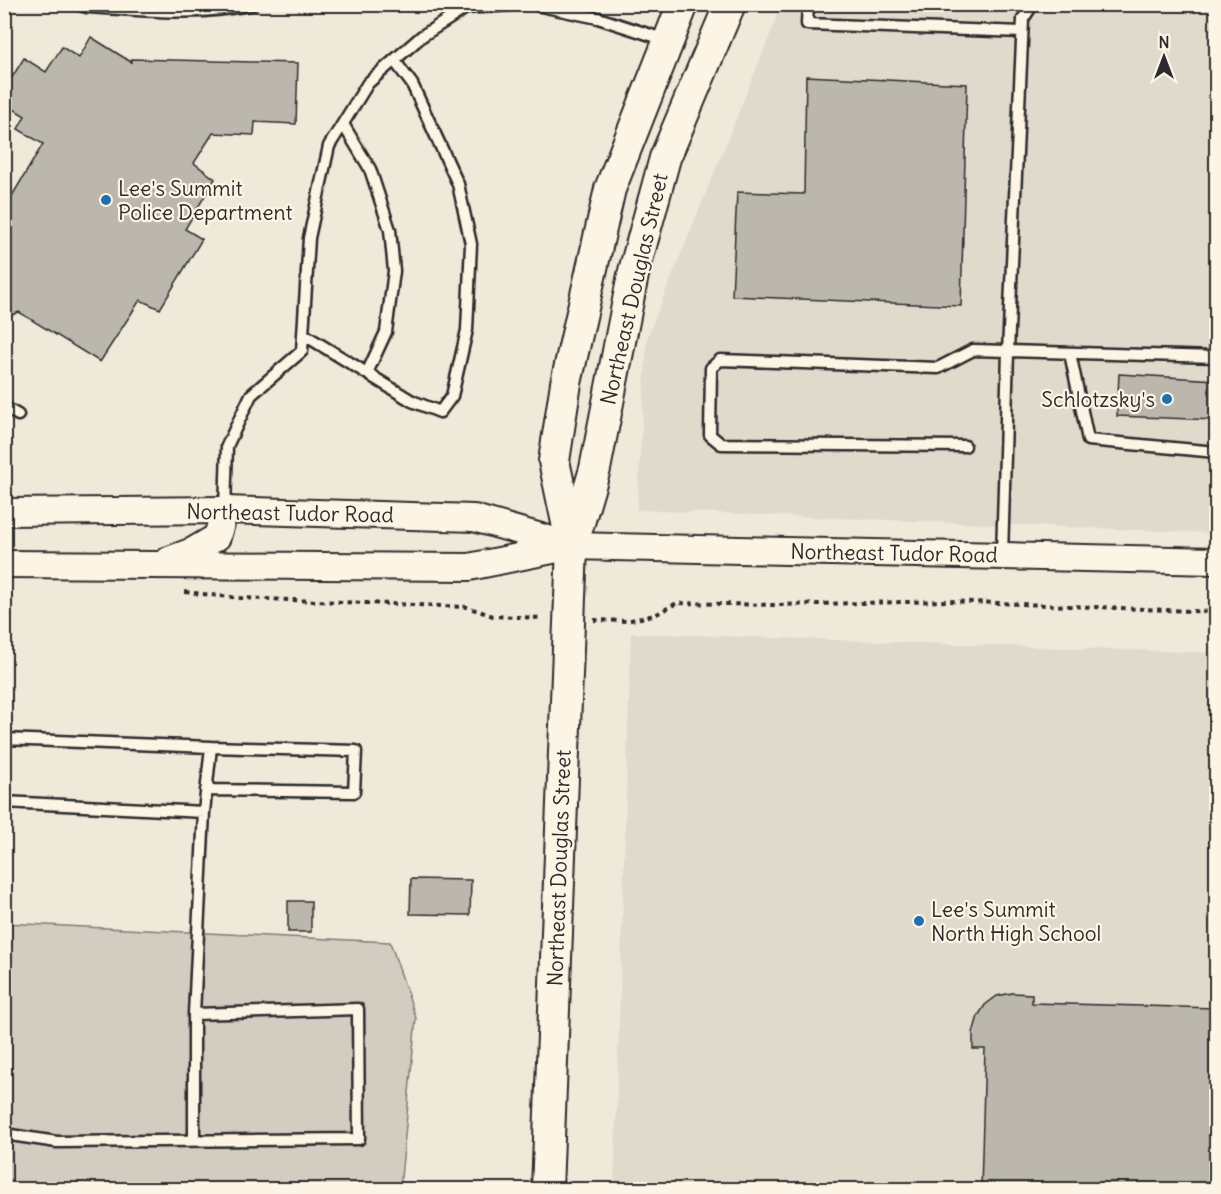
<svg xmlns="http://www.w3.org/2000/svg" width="1221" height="1194" viewBox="0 0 1221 1194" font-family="Delius,sans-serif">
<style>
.built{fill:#e0dacc}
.green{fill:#d2cdc0;stroke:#7e7c76;stroke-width:1.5}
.building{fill:#bcb7ac;stroke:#2b2b2b;stroke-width:1.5}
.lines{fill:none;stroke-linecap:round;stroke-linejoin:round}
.service-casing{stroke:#2b2b2b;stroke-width:15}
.tertiary-casing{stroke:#2b2b2b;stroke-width:30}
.secondary-casing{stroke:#2b2b2b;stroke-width:34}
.path{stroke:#2b2b2b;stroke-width:4;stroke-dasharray:4.5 4.5;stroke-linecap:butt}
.service{stroke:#fcf5e5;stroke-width:10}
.tertiary{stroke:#fcf5e5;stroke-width:26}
.secondary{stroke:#fcf5e5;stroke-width:30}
.poi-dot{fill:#1f6fb2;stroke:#fcf5e5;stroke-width:2}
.labels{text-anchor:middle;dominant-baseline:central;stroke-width:4.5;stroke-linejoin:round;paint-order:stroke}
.poi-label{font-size:21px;fill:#2b2b2b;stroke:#fcf5e5;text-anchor:start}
.street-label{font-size:21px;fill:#2b2b2b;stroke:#fcf5e5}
</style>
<rect width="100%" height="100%" fill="#efe9da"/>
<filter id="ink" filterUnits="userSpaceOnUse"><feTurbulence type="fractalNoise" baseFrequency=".0167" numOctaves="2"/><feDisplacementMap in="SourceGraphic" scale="12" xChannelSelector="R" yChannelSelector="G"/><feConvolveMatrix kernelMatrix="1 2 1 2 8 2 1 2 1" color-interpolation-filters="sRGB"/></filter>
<g filter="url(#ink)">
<path class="built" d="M779,5h437v528l-579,-23 10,-172 127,-313z
M631,633l585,20v536l-602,1z"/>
<path class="green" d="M4,923l386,19 26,76 -16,171h-395z"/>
<path class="building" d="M91,37l40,25 1,-3 166,4 -2,61 -41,-2 -1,13 -41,-2 -19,30 21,16 -30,50 17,10 -42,70 -20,-9 -40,62 -81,-50 -12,5 -3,4v-123l5,3 34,-57 -25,-15 7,-13 -21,-13v-13l20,-32 22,14 16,-25 17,11z
M806,76l161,8 -6,222 -229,-10 5,-104 67,2z
M1119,374l97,6 -1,40 -98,-4z
M411,879l60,1 -1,35 -60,-1z
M288,901h23v31h-23z
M1012,993l20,1v9l184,5v182h-235l4,-141h-12v-16l5,-17 7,-11 12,-9z"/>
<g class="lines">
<defs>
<path id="service" d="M77,4l10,3c57,3 111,10 167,-3
M531,4l67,14 68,22
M808,4l-1,20 215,8
M343,124l27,45 20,61 4,41 -8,61 -19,41
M303,334l109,67 28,11 12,-16 15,-66 4,-86 -13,-60 -46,-100 -18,-24
M1070,353l18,87 128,12
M4,407l14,8
M965,446l-244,-2 -11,-9 1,-67 9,-8 218,8 35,-18 243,7
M225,510l2,-64 24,-51 51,-44 7,-113 20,-92 39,-63 54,-47 44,-28 62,-4
M1002,556l6,-204 15,-333 10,-15
M4,739l207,8
M4,802l200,10 -10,202 164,-5 1,130 -302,3 -53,-8
M204,812l7,-65 145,4 -2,41 -148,-2
M194,1014v126"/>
<path id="tertiary" d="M4,512l221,-2 249,8 95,27
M169,560l24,-9 24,-14 8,-27
M4,564l465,3 103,-21 644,15"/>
<path id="secondary" d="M573,543l22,-74 38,-194 32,-117 65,-154
M547,1190l25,-644 -18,-85 12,-78 44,-194 73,-185"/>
</defs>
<use href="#service" class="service-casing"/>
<use href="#tertiary" class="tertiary-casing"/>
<use href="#secondary" class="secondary-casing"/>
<path class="path" d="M185,592l55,6 227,9 26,9 49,2
M594,620l32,1 29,-6 22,-12 98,2 173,-4 268,11"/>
<use href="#service" class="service"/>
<use href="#tertiary" class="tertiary"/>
<use href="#secondary" class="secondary"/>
</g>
</g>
<g class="poi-dot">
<circle cx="106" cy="200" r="6"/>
<circle cx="1167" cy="399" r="6"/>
<circle cx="919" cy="921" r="6"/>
</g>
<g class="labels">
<g class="poi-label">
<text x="118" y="188">Lee's Summit<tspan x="118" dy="24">Police Department</tspan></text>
<text x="1155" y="399" text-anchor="end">Schlotzsky's</text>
<text x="931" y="909">Lee's Summit<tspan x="931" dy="24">North High School</tspan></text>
</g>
<g class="street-label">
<text transform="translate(634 289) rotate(-77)">Northeast Douglas Street</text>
<text transform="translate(290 513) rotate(1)">Northeast Tudor Road</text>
<text transform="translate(894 553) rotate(1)">Northeast Tudor Road</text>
<text transform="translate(559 868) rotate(-88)">Northeast Douglas Street</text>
</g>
</g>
<rect width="1221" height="1194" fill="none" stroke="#fcf5e5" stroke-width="24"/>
<rect x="12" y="12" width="1197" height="1170" fill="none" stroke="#2b2b2b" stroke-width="2" filter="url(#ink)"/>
<g transform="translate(1164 57)" stroke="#fcf5e5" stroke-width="4.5" paint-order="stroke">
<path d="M0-4.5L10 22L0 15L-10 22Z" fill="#2b2b2b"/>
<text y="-9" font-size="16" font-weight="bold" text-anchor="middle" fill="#2b2b2b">N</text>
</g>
</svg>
